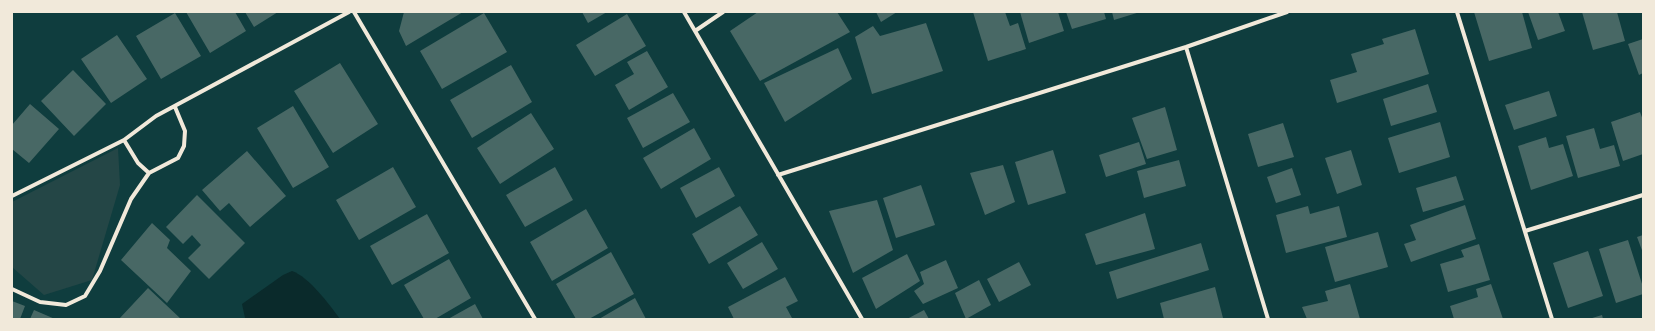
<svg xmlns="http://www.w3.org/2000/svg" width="1655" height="331" viewBox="0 0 1655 331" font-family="Arial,sans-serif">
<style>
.green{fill:#244646}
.water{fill:#0a2a2b}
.building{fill:#486865}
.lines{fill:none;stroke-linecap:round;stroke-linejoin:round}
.minor{stroke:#f1e9da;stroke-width:4}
</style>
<rect width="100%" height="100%" fill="#0f3d3e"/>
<path class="green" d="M118,148l2,37 -28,95 -48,15 -32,-28v-65z"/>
<path class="water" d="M292,271c17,6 37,33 48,48l-95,-1 -3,-14 41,-29z"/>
<path class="building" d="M186,12h49l11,19 -36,22z
M245,12h33l-24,15z
M404,12h59l-57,34 -7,-15z
M582,12h25l-19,11z
M758,12h79l13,20 -90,49 -30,-50z
M876,12h21l-16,10z
M973,12h32l5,14 8,-3 8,26 -38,12z
M1020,12h38l6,19 -35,12z
M1066,12h38l2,7 -34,10z
M1112,12h28l-26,8z
M1474,12h48l10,36 -43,13z
M1528,12h30l7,19 -27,9z
M1582,12h35l8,29 -32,9z
M175,13l26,43 -40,23 -25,-43z
M484,13l23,39 -65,37 -22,-38z
M627,14l19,32 -51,30 -19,-31z
M926,23l17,48 -71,23 -17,-57 18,-11 7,10z
M1415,29l14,45 -92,29 -7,-23 27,-8 -6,-18 33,-10 -2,-5z
M117,35l30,44 -36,24 -30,-44z
M1643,39v34l-4,2 -11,-31z
M838,48l14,31 -67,43 -21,-39z
M647,51l21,36 -39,23 -14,-25 19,-11 -7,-12z
M340,63l38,61 -45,29 -39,-62z
M511,65l21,37 -60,36 -22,-38z
M73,70l33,34 -32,32 -33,-35z
M1428,84l9,28 -46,14 -8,-27z
M1549,91l8,25 -43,14 -9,-25z
M673,93l17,29 -47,26 -16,-30z
M30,104l29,25 -30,34 -17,-14v-24z
M293,106l36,61 -36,21 -36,-60z
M1165,107l12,43 -30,9 -15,-41z
M1640,112l3,8v34l-20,7 -12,-39z
M531,113l23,36 -54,35 -23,-36z
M1440,122l10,35 -51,16 -11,-35z
M1283,123l11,34 -36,10 -10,-33z
M694,128l17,31 -50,30 -18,-31z
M1594,128l6,21 14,-4 6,21 -42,12 -12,-42z
M1546,137l3,11 14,-4 10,32 -42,14 -13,-44z
M1139,142l7,22 -40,13 -7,-22z
M1053,150l13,43 -38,12 -13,-43z
M1351,150l11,35 -25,9 -12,-36z
M247,151l39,45 -36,31 -21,-24 -9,8 -18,-21z
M1179,160l7,26 -42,12 -7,-27z
M1003,165l12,37 -30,13 -15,-42z
M393,167l23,40 -57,33 -23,-40z
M555,167l18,33 -48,27 -19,-32z
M719,167l16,29 -39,22 -16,-30z
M1292,168l9,27 -25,8 -9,-26z
M1456,176l8,24 -41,12 -7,-24z
M921,185l14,40 -39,13 -13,-40z
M197,195l48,48 -36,36 -21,-21 13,-13 -9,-10 -9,9 -17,-17z
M877,200l16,50 -40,23 -24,-62z
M1465,205l11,34 -65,23 -7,-18 12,-4 -6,-15z
M740,206l18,29 -49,29 -17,-30z
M1308,206l2,8 29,-8 8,31 -61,16 -10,-38z
M586,209l22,39 -56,33 -22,-39z
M1145,213l10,36 -59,16 -11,-31z
M427,214l22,39 -57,32 -22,-39z
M152,223l18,17 -3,8 24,23 -24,32 -46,-43z
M1378,232l10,35 -53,15 -10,-35z
M1643,235v18l-6,-16z
M1628,240l15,47v7l-27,9 -17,-54z
M762,242l16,27 -35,20 -16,-26z
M1201,243l8,27 -92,29 -8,-27z
M1479,244l11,36 -42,12 -8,-28 24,-7 -3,-7z
M1588,251l15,45 -35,12 -15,-45z
M611,252l23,42 -45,25h-13l-20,-35z
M907,254l13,27 -44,28 -14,-31z
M449,259l22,39 -36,21h-11l-20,-34z
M946,260l12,28 -35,16 -9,-13 10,-7 -4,-12z
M1019,262l12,23 -32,17 -12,-23z
M785,277l13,24 -12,6 6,11 -58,1 -6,-12z
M979,280l12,25 -25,14 -11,-26z
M1350,284l10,35h-53l-5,-12 26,-6 -3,-10z
M1491,284l12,35h-49l-4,-13 28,-9 -2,-8z
M1215,287l8,31 -59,1 -4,-16z
M148,288l33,31h-62z
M635,298l11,21h-47z
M12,301l13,5 -5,13h-8z
M475,304l8,15h-35z
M34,310l21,9h-25z
M924,310l5,9h-22z
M1602,315l1,4h-14z"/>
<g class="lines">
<path class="minor" d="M354,12l181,307
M684,12l178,307
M1457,12l95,307
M695,31l28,-19
M1186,47l82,272
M175,107l10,24 -1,15 -6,12 -29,15 -11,-10 -14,-23 32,-24 193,-104
M778,175l408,-128 101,-35
M12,196l112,-56
M1525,231l118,-36
M12,289l28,13 26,3 19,-9 15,-25 31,-72 18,-26"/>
</g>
<rect width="1655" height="331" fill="none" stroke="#f1e9da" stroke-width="26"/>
</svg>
